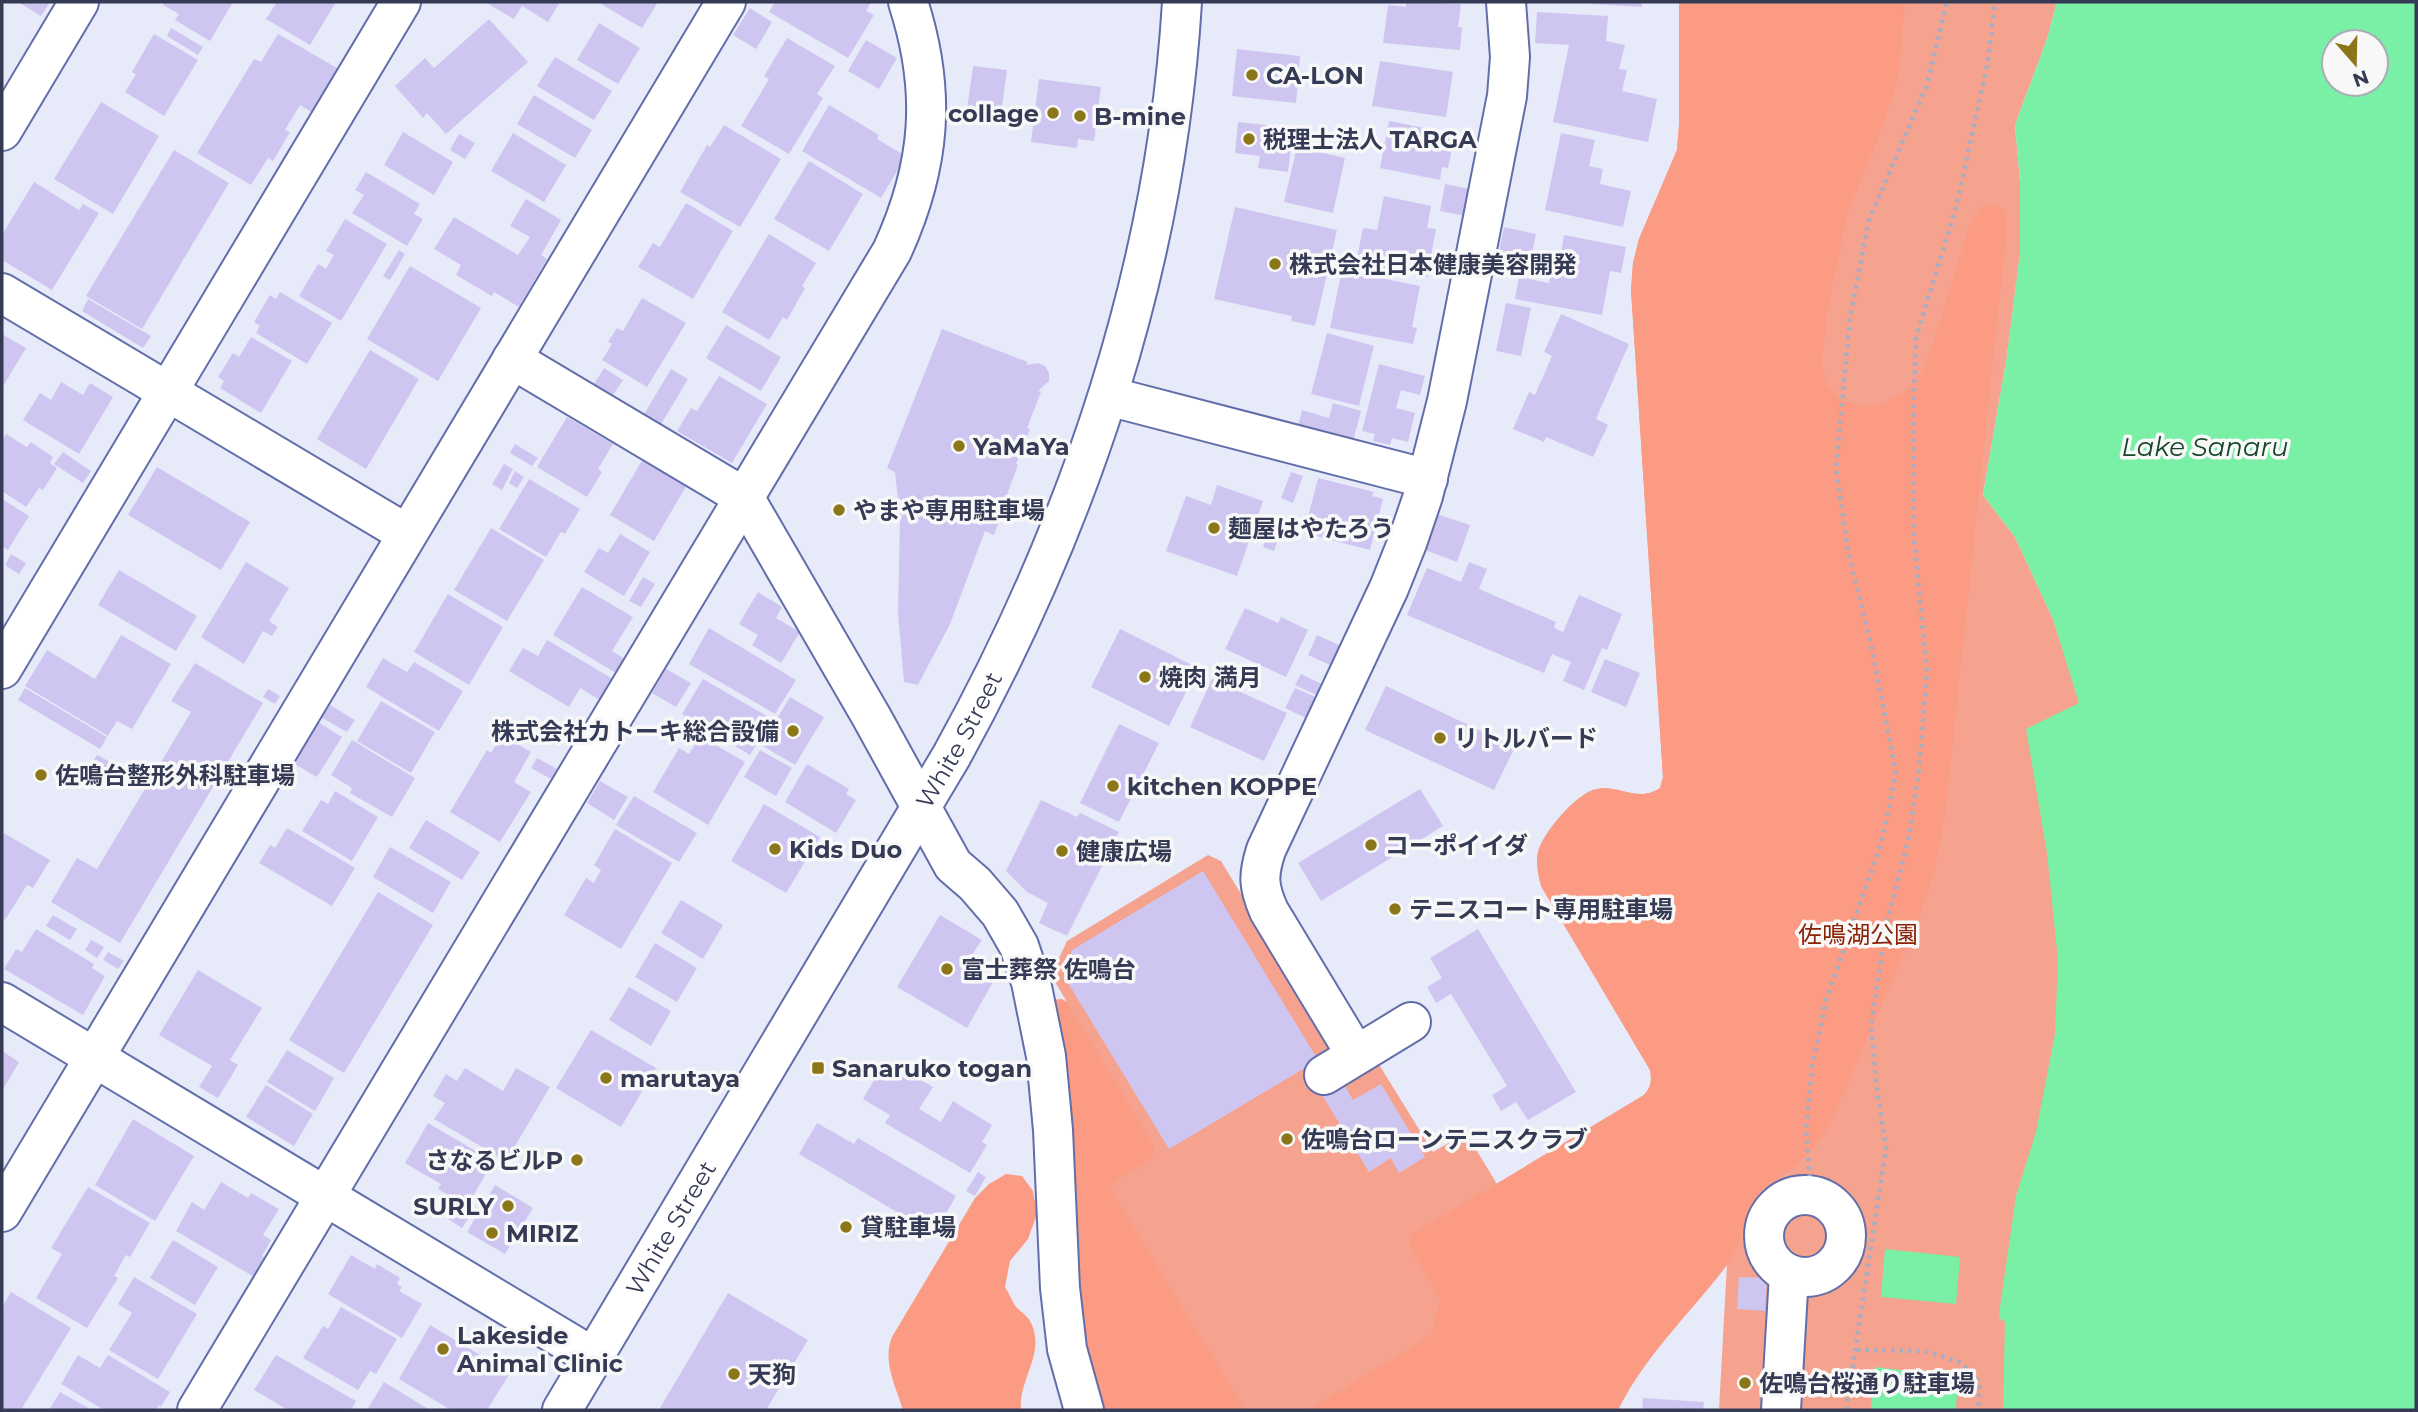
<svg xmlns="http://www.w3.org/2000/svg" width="2418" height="1412" viewBox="0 0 2418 1412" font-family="Montserrat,'Noto Sans JP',sans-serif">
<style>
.green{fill:#f5a38f}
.forest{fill:#fb9b83}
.water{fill:#79f0a6;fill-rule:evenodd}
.building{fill:#cec6f1}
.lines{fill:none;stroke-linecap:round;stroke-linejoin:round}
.minor-casing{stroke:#626ea9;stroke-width:42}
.path{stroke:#a9adbf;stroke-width:4.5;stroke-dasharray:3.5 5;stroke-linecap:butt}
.minor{stroke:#fff;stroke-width:38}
.poi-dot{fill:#8c761a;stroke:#f8f8f8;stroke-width:2.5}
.labels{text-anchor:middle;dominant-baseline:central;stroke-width:7;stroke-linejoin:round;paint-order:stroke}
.poi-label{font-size:24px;font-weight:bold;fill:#353b55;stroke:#f8f8f8;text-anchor:start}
.street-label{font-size:24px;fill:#353b55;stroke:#f8f8f8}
.park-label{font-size:24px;fill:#8a2206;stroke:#f8f8f8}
.water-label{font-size:26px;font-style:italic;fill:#17472b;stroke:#f8f8f8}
</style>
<rect width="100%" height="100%" fill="#e7eaf8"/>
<path class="green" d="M1679,2h378l-11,40 -31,83 5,56v72l-13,103 -24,139 32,42 38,82 27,84 24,179 -99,440v23l36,65h-322l8,-146c-39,47 -82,91 -109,146h-519l-44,-410 7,-1 5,3 -16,-27 16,-34 141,-86 13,6 128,211 26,-14 58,94 33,-19 31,51 147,-89c7,-8 8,-14 6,-25l-109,-184c-3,-13 -6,-24 -2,-37 6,-18 36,-53 54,-59 24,-8 44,14 67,-2l3,-11 -32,-487 2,-27 6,-24 38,-89 2,-25z"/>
<path class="forest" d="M1679,2h226l-7,77 -16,50 -35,85 -20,100 -5,48 3,19 13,17 20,8 23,-2 22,-11 16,-16 10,-21 41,-133 10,-15 15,-5 10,9 2,16 -62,588 -10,54 -17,51 -87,201c-11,19 -23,35 -41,48 -8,6 -20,11 -27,18 -19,22 -19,53 -36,77 -37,49 -81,89 -109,145h-309l122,-75 9,-36 -31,-53 2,-11 233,-140c7,-8 8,-14 6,-25l-109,-184c-3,-13 -6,-25 -2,-37 6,-18 36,-53 54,-59 24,-8 44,14 67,-2l3,-11 -32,-487 2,-27 6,-24 38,-89 2,-25z
M1062,999l6,5 85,141 2,8c-11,16 -32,18 -43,33l1,7 132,217h-146l-18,-64 -28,-338 2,-8z
M1006,1174l16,2 11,15 4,23 -9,25 -18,22 -5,26c4,6 7,14 11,20 5,5 12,9 15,16 15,30 -13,57 -10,87h-118c-7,-23 -21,-49 -11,-73l83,-139 14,-14z"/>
<path class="water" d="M2057,2h359v1408h-413l2,-88 -6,-4 1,-11 16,-111 20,-64 19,-98 3,-74 -11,-107 -21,-124 53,-26 -26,-84 -38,-82 -32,-42 24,-139 13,-103v-72l-5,-56 31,-83zM2334,42h42v42h-42z
M1885,1249l75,8 -4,47 -75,-7z
M1875,1367l83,10 -2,33h-85z"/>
<path class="building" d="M18,2h32l-9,14z
M165,2h68l-23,39 -35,-21 4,-6 -16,-9z
M277,2h59l-26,43 -44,-26z
M485,2h75l-12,20 -26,-16 -8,13z
M603,2h55l-16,26 -41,-24z
M775,2h96l-5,9 8,4 -26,43 -79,-46z
M1406,2l55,2 -3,23h4l-2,23 -77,-7 5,-38 18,2z
M1592,2h50v5l-50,-3z
M750,8l22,14 -16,27 -23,-14z
M1537,12l71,4 -2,25 19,4 -6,24 8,1 -5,21 35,8 -9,43 -95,-20 16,-77 -34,-2z
M489,19l39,43 -82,72 -19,-21 -4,5 -28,-32 30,-28 9,10z
M599,23l41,25 -22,36 -41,-24z
M171,28l32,19 -5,8 -31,-19z
M154,34l44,26 -34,56 -39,-24 11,-18 -4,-2z
M278,34l61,35 -26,44 -13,-8 -15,25 5,2 -17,29 -5,-3 -17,27 -54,-32 57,-94 7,3z
M787,38l48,28 -18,28 6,4 -34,56 -48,-28 28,-47 -5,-3z
M866,40l31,18 -18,31 -31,-18z
M1237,49l63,7 -4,47 -64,-7z
M555,57l57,34 -18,29 -57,-34z
M1380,61l73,11 -7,45 -74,-11z
M973,66l34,4 -7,51 -34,-4z
M1039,79l62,8 -7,54 -16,-2 -1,9 -46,-6z
M534,95l58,35 -17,28 -58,-34z
M101,102l58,34 -46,78 -59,-35z
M829,105l50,30 -2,4 29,17 -25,42 -79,-47z
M1389,121l66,13 -7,34 -6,-1 -2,13 -60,-12z
M1238,122l55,6 -5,44 -30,-4 2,-12 -25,-3z
M724,125l57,34 -41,68 -60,-35 27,-47 3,2z
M403,132l50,30 -19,33 -50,-30z
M513,133l53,32 -22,37 -53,-31z
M1561,133l34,7 -6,26 14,3 -3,15 31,7 -8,36 -78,-17z
M459,134l16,9 -10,16 -15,-9z
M1297,147l48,11 -12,55 -49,-11z
M174,150l55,33 -87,146 -56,-33z
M809,161l54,33 -34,57 -55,-32z
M366,172l54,32 -6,10 9,5 -16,27 -55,-33 12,-18 -9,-5z
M34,182l45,28 4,-6 16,9 -47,77 -50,-30v-25z
M1445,184l25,5 -5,27 -25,-5z
M1384,196l47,10 -4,22 9,1 -9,48 -71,-14 7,-35 14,2z
M526,199l35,21 -20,35 6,4 -28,48 -25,-15 -2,4 -36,-21 5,-10 -27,-16 20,-32 64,38 12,-18 -20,-11z
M686,203l47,28 -40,68 -55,-32 15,-24 7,4z
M1235,207l102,23 -22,96 -24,-5 1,-5 -78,-17z
M345,219l42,25 -46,77 -42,-25 19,-32 8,5 8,-14 -8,-4z
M1504,227l32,7 -5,24 -32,-6z
M769,234l47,29 -14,23 3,2 -18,32 -4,-3 -14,23 -47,-28z
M1564,235l62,12 -5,26 -11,-2 -8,44 -87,-16 4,-22 30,6 6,-31 6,1z
M399,250l6,4 -15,26 -7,-4z
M410,266l71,42 -43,73 -71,-42z
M1342,270l78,16 -8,41 5,1 -4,16 -83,-16z
M280,292l52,31 -25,41 -51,-31 4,-7 -6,-4 16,-27 6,4z
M642,298l44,25 -39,64 -45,-27 10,-16 -4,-2 9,-14 6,3z
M88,299l63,37 -8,12 -61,-37z
M1506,303l25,5 -10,48 -25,-5z
M1561,314l68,30 -33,75 12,6 -15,32 -47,-20 -2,5 -31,-13 16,-37 6,3 17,-39 -8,-4z
M726,325l55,32 -20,34 -55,-33z
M942,329l86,33 -2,3 12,-2 7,3 4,7v8l-11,10 3,1 -14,36 3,1 -14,35 2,1 -12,32 2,1 -14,37 -9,-4 -35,93 -32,61 -14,-3 -6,-69 2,-94 -5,-47 -8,-4z
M1327,333l47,13 -15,60 -48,-12z
M2,334l24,14 -24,40z
M251,337l41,24 -31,52 -41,-25 4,-7 -6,-4 15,-24 6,4z
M370,350l49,29 -53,90 -49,-30z
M1379,364l46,12 -5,19 -19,-5 -5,18 19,5 -7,29 -16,-4 -2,7 -17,-4 2,-7 -13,-3z
M604,368l19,12 -10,15 -19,-11z
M671,369l17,10 -28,47 -17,-10z
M719,376l48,28 -35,59 -55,-32 14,-23 6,3z
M61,382l22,13 7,-12 23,14 -34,57 -56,-34 17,-27 11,7z
M1333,403l28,8 -8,30 -55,-15 4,-16 27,8z
M567,417l46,27 -15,25 4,3 -15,25 -50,-30z
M6,434l21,13 4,-5 22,15 -3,6 7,5 -14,22 -4,-2 -13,19 -24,-16v-50z
M515,444l23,14 -6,8 -22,-13z
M63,452l28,19 -8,12 -29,-19z
M644,457l44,26 -34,58 -44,-26z
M504,464l9,5 -11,21 -10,-6z
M157,467l93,55 -29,48 -93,-55z
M515,471l9,6 -7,11 -8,-5z
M1291,472l12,4 -10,27 -12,-5z
M1318,478l56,14 -2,4 11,3 -13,51 -66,-17z
M529,479l51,30 -15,25 -4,-2 -15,25 -47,-28z
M1217,485l46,16 -26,75 -71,-25 20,-55 25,9z
M2,499l27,17 -21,34 -6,-4z
M1437,514l33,11 -13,37 -32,-12z
M1272,520l11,4 -9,27 -11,-4z
M491,528l53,32 -37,61 -53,-31z
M620,534l30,18 -26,44 -40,-24 15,-24 9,5z
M11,554l15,9 -7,11 -14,-9z
M246,562l43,26 -20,33 9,6 -6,9 -9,-5 -19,33 -43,-27z
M1469,562l18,7 -8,20 77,33 -2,6 9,4 16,-37 43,19 -15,36 -5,-2 -18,42 -21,-9 8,-19 -19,-8 -8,19 -137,-58 20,-47 34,14z
M119,570l78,46 -21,35 -78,-46z
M643,577l12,7 -14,23 -12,-6z
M582,587l51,30 -21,34 13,8 -9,14 -63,-38z
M758,592l24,15 -6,11 24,14 -19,31 -29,-18 6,-10 -19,-11z
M448,594l55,33 -34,58 -55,-33z
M1245,608l33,15 3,-6 27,13 -22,47 -61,-28z
M709,628l87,52 -21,34 -86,-50z
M1120,629l78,39 -29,58 -78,-39z
M121,635l50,29 -39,65 -15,-8 -9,15 -83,-50 22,-36 48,29z
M1317,635l24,11 -9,20 -24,-11z
M547,640l66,39 -13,21 -20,-12 -11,19 -60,-36 14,-23 15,8z
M383,658l24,14 7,-10 49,29 -24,40 -73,-44z
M1605,659l35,14 -14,34 -35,-15z
M195,663l68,40 -143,240 -69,-41 26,-44 20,11 94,-157 -20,-11z
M666,669l25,14 -15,24 -24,-14z
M1301,674l23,11 -5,11 -24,-11z
M703,679l69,40 -22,36 -68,-41z
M1212,679l75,34 -23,48 -74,-34z
M1386,686l129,61 -21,43 -129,-60z
M25,688l82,49 -7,12 -82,-49z
M1295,688l23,10 -10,21 -23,-11z
M268,689l12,7 -5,8 -12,-7z
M790,697l34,20 -29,48 -34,-20z
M381,701l54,31 -24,41 -54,-32z
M330,705l25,15 -8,12 -25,-14z
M318,722l24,15 -25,40 -24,-14z
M1119,724l40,19 -40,79 -39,-19z
M502,735l29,17 -17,30 17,10 -31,50 -50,-30 37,-62 4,3z
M700,736l45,26 -37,63 -55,-33 26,-44 10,6z
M352,740l63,38 -23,39 -42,-24 2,-5 -21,-13z
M760,750l32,18 -16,28 -32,-19z
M97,755l13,7 -15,25 -13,-7z
M537,758l20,11 -6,10 -20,-11z
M807,764l42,25 -3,5 10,6 -20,33 -51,-31z
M600,781l28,16 -14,23 -27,-17z
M1420,789l23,37 -122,75 -23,-38z
M335,791l43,26 -26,44 -50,-30 19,-31 7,4z
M634,796l63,37 -18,29 -63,-37z
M1041,800l36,17 3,-4 39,19 -52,104 -28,-13 9,-20 -21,-11 -21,-21z
M764,804l56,33 -34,56 -55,-32z
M426,820l54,32 -18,28 -53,-32z
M287,828l68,40 -23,38 -73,-43 11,-18 5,3z
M615,829l57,34 -51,86 -57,-34 22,-37 8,5 7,-13 -7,-5z
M2,832l48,28 -17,28 -6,-3 -22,35 -3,-2z
M390,847l61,35 -18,31 -60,-36z
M1203,871l115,189 -149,89 -104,-171 7,-28z
M378,892l55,33 -89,148 -55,-33z
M681,900l42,25 -20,34 -42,-26z
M53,915l24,14 -7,11 -24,-14z
M940,915l42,25 -9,13 17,10 -8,12 11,7 -26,46 -70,-41z
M36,929l58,35 -2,4 13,8 -22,39 -79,-46 12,-20 6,3z
M1478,929l98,163 -48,28 -12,-18 -15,9 -9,-16 15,-9 -56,-92 -15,9 -9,-16 15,-9 -12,-20z
M91,940l13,7 -7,11 -12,-8z
M655,943l42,25 -20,34 -42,-25z
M108,952l16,9 -6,8 -15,-9z
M198,970l64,38 -32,52 8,5 -20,33 -19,-11 13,-21 -53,-31z
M629,987l42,24 -20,35 -42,-26z
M591,1030l65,38 -35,59 -65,-39z
M287,1050l47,28 -19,33 -48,-29z
M2,1051l17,11 -17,29z
M886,1060l47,27 -14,22 22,13 12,-21 39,24 -10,17 5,3 -17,28 -85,-50 5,-8 -27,-16z
M465,1068l38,23 13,-23 34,19 -44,74 -72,-42 11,-16 -12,-7 13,-22 11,7z
M1342,1081l11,19 28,-16 44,73 -26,16 -8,-15 -22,14 -48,-79z
M266,1085l47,29 -19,32 -48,-29z
M133,1119l61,37 -39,65 -60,-36z
M428,1123l65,38 -26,46 6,4 -11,17 -14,-9 10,-18 -20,-12 3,-5 -36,-21z
M817,1123l37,21 4,-6 98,58 -22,38 -135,-80z
M978,1172l8,5 -11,19 -9,-5z
M221,1182l27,16 3,-5 28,16 -16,26 8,5 -9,16 5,3 -11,19 -80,-47 16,-29 12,8z
M495,1185l38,23 -28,46 -38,-22z
M88,1187l62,36 -20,34 -4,-2 -12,21 4,2 -31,50 -51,-30 26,-44 -11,-6z
M173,1240l45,27 -23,38 -45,-27z
M351,1255l24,14 2,-5 23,14 -3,6 5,3 -3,4 23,13 -20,34 -74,-44z
M134,1277l63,37 -39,65 -49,-29 23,-37 -14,-9z
M1739,1277l28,1 -2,33 -28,-2z
M11,1292l60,36 -50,82h-19v-103z
M728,1293l80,47 -42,70h-102l-4,-2z
M341,1307l56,32 -21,35 -6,-3 -12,19 -55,-32 20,-32 5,3z
M430,1325l80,48 -23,37h-36l-52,-31z
M78,1355l22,13 8,-13 62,37 -9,15 -2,-2 -3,5h-52l-43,-26z
M276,1355l80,46 -5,9h-63l-34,-20z
M384,1382l46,28h-63z
M60,1392l32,18h-43z
M1643,1398l61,4 -1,8h-61z"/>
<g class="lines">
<defs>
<g id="minor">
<path d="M2,131l77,-129"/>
<path d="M2,293l405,241"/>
<path d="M512,359l232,138 127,219 82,149 22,19 25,29 19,33 12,36 15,74 7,74 7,158 7,61 17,61"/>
<path d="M1108,396l320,83"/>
<path d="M2,669l399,-667"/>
<path d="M2,1002l591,355"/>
<path d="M1356,1055l-87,-144c-11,-25 -11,-36 -3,-61l123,-262 18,-45 16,-47 24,-95 60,-305 3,-39 -4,-55"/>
<path d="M1324,1075l87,-53"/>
<circle cx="1805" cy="1236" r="41"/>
<path d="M2,1212l724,-1210"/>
<path d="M197,1410l695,-1159c39,-85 45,-160 16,-249"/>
<path id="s1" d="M562,1410l390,-655c128,-232 214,-487 230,-753"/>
<path d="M1781,1410l8,-136"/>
</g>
</defs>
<use href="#minor" class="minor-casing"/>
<path class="path" d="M1811,1195l-5,-66 6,-62 14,-67 55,-156 15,-71 -24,-124 -24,-98 -12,-83 14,-151 19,-97 58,-135 20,-83
M1857,1350l68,1 37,12 18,20 -2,27
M1846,1410l40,-262 -10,-66 -5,-57 15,-98 23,-90 10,-68 8,-96 -13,-135 -1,-120 3,-80 41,-134 31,-143 7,-59"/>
<use href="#minor" class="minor"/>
</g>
<g class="poi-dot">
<circle cx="1252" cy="75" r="7"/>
<circle cx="1053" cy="113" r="7"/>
<circle cx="1080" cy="116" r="7"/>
<circle cx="1249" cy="139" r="7"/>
<circle cx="1275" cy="264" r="7"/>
<circle cx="959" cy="446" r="7"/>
<circle cx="839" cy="510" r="7"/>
<circle cx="1214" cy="528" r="7"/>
<circle cx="1145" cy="677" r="7"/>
<circle cx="793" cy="731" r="7"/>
<circle cx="1440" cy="738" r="7"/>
<circle cx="41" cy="775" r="7"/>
<circle cx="1113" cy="786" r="7"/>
<circle cx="1371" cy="845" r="7"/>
<circle cx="775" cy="849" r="7"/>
<circle cx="1062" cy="851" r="7"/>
<circle cx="1395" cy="909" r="7"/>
<circle cx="947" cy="969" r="7"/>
<rect x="811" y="1061" width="14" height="14" rx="3.5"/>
<circle cx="606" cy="1078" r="7"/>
<circle cx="1287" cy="1139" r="7"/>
<circle cx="577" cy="1160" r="7"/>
<circle cx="508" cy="1206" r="7"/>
<circle cx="846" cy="1227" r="7"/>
<circle cx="492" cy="1233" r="7"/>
<circle cx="443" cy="1349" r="7"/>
<circle cx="734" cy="1374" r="7"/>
<circle cx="1745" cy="1383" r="7"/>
</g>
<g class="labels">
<g class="poi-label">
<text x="1266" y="75">CA-LON</text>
<text x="1039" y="113" text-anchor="end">collage</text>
<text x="1094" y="116">B-mine</text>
<text x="1263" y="139">税理士法人 TARGA</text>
<text x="1289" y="264">株式会社日本健康美容開発</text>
<text x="973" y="446">YaMaYa</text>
<text x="853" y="510">やまや専用駐車場</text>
<text x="1228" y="528">麺屋はやたろう</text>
<text x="1159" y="677">焼肉 満月</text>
<text x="779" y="731" text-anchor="end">株式会社カトーキ総合設備</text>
<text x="1454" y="738">リトルバード</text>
<text x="55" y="775">佐鳴台整形外科駐車場</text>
<text x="1127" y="786">kitchen KOPPE</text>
<text x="1385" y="845">コーポイイダ</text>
<text x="789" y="849">Kids Duo</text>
<text x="1076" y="851">健康広場</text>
<text x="1409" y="909">テニスコート専用駐車場</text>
<text x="961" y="969">富士葬祭 佐鳴台</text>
<text x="832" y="1068">Sanaruko togan</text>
<text x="620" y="1078">marutaya</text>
<text x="1301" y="1139">佐鳴台ローンテニスクラブ</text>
<text x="563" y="1160" text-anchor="end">さなるビルP</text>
<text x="494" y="1206" text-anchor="end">SURLY</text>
<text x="860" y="1227">貸駐車場</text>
<text x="506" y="1233">MIRIZ</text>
<text x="457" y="1335">Lakeside<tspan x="457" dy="28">Animal Clinic</tspan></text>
<text x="748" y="1374">天狗</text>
<text x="1759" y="1383">佐鳴台桜通り駐車場</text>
</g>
<g class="street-label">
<text stroke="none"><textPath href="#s1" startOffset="779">White Street</textPath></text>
<text stroke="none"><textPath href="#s1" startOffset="212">White Street</textPath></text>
</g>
<g class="park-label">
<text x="1858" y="934">佐鳴湖公園</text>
</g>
<g class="water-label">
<text x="2205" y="447">Lake Sanaru</text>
</g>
</g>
<rect width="2418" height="1412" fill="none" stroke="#353b55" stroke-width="7"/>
<g transform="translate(2355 63) rotate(160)"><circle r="33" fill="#f8f8f8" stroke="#aaacb7" stroke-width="2"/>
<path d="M0-5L12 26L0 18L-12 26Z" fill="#8c761a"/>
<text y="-10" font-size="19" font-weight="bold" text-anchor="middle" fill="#353b55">N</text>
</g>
</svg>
